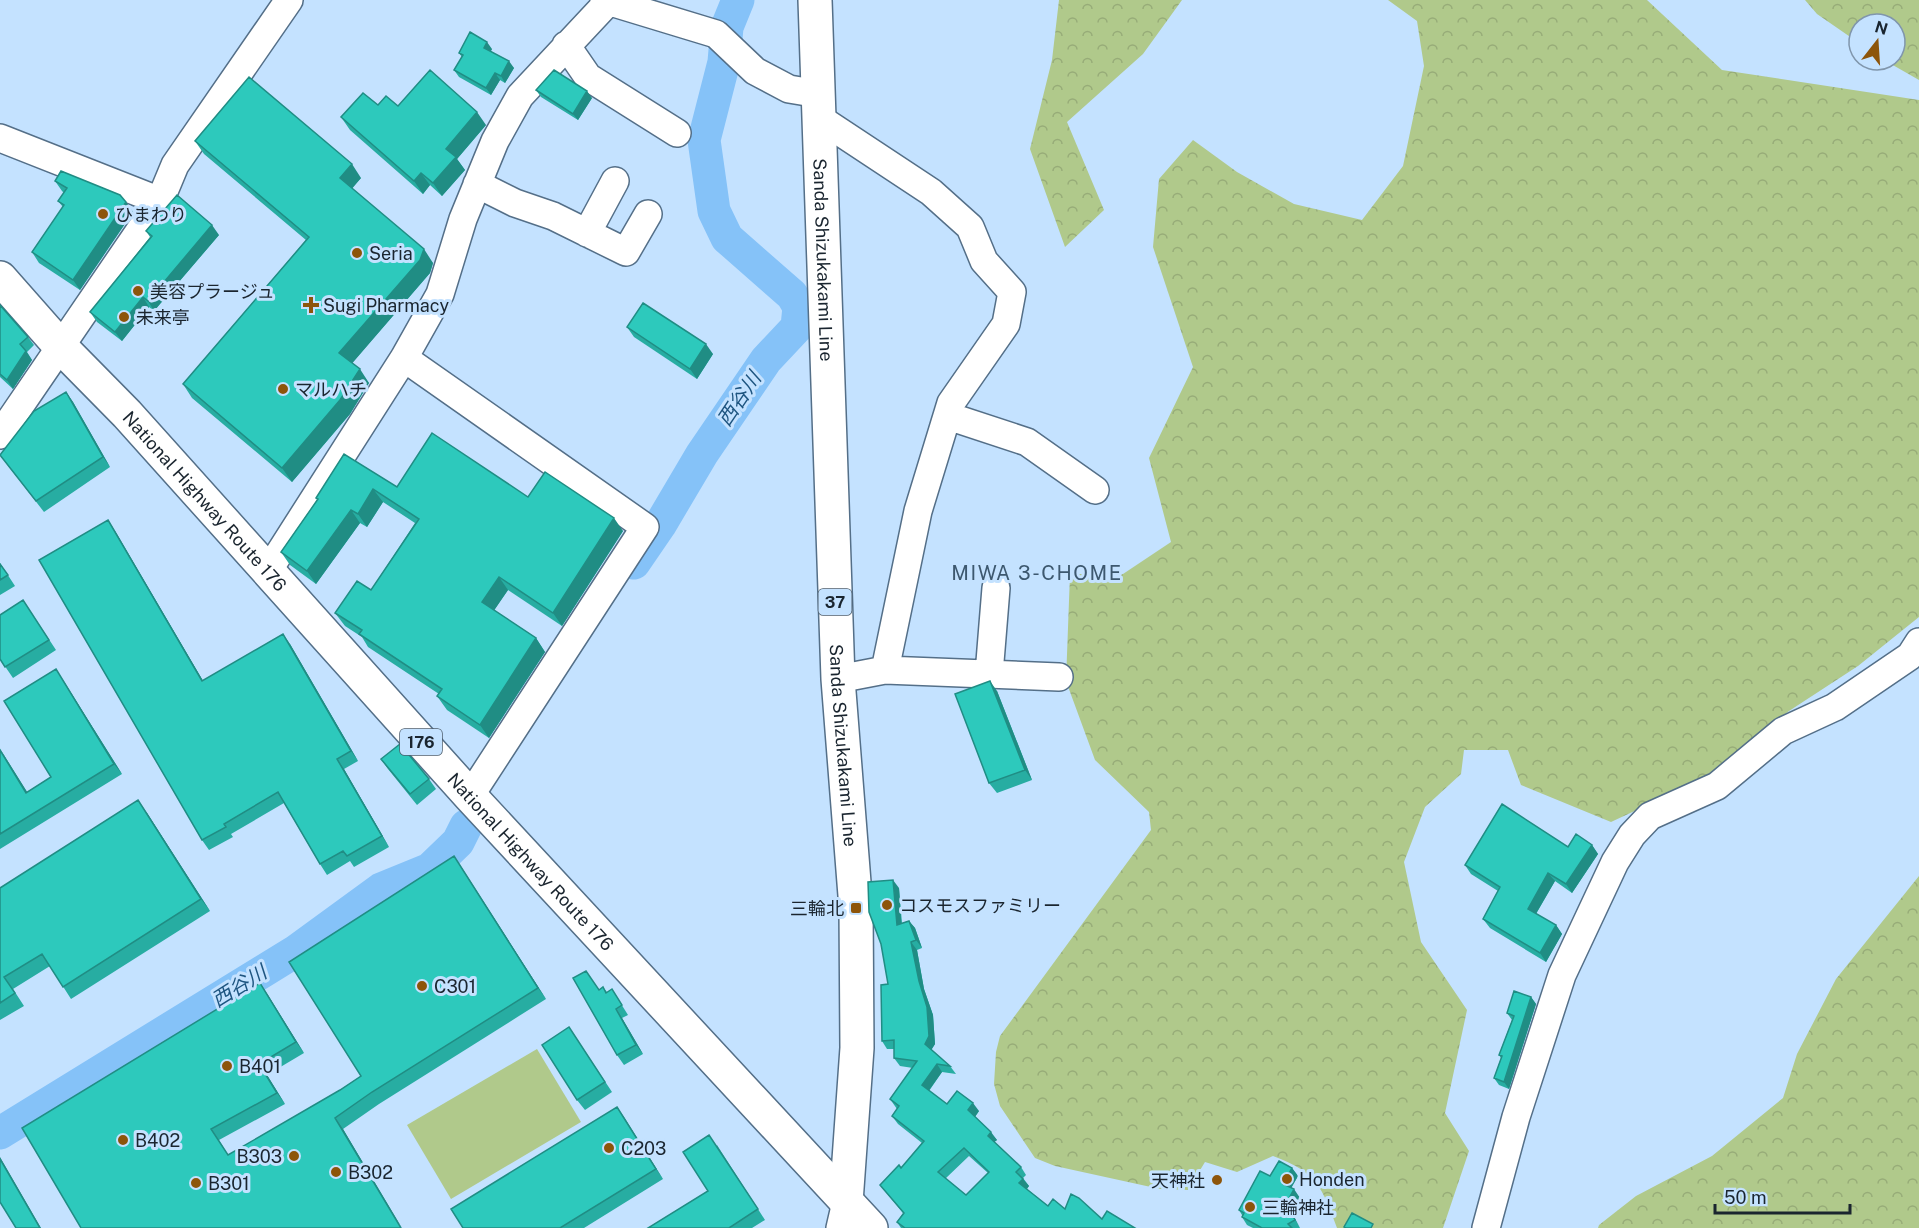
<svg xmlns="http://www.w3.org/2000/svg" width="1919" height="1228" viewBox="0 0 1919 1228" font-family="'Public Sans','Noto Sans JP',sans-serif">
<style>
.green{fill:#b0c98b}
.forest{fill:url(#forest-crowns)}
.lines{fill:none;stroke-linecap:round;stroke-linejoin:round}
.river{stroke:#85c2f8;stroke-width:33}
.minor-casing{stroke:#546f88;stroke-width:30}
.major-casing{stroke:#546f88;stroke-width:36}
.highway-casing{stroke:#546f88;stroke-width:36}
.minor{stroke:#fff;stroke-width:27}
.major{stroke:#fff;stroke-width:33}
.highway{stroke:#fff;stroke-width:33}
.wall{fill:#27ada2;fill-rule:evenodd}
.shaded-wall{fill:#208d84}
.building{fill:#2dc9bc;stroke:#208d84;stroke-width:1.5;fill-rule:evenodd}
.poi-dot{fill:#8d550a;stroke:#c4e2ff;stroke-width:2}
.labels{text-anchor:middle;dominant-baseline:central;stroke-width:6;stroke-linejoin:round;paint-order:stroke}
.shield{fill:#c4e2ff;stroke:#4d5e6d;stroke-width:1.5}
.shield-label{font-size:16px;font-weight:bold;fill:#1a252f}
.poi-label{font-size:18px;fill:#1a252f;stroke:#c4e2ff;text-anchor:start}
.street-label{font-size:18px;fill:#1a252f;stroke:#c4e2ff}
.water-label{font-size:20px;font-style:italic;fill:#1e5581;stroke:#c4e2ff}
.neighbourhood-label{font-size:20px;letter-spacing:1.5px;fill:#3d586f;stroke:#c4e2ff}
</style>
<defs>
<pattern id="forest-crowns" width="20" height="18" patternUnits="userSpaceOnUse" patternTransform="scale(1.5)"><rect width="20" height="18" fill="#b0c98b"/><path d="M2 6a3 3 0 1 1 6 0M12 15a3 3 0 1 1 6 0" fill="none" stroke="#97ac78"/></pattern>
</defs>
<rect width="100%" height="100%" fill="#c4e2ff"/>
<path class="green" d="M537,1049l44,73 -130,77 -44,-74z"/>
<path class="forest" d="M1059,0h123l-39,54 -76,68 37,88 -39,37 -35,-98 22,-89z
M1388,0h259l75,70 197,30v517l-61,49 -69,45 -88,69 -90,42 -90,-37 -13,-35h-44l-3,24 -36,33 -21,55 17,80 46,68 -22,103 24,38 -26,77h-106c-15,-42 -21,-56 -64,-72l-36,16 -32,-10 -17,28 -28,-1 -105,-23 -20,-8 -35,-52 -6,-22 2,-32 4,-16 151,-206 -2,-18 -54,-52 -29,-79 4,-107h53l48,-32 -22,-84 44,-91 -40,-120 6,-68 34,-39 44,32 57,32 68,16 41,-54 21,-100 -7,-45z
M1805,0h114v80l-35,-20h11v-36h-36v19l-42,-29z
M1919,876v352h-321l1,-3 37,-29 76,-40 71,-58 14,-44 39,-75z"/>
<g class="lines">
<path class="river" d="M634,563l26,-38 42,-71 64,-94 31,-33 2,-20 -7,-12 -65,-57 -13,-27 -10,-71 20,-78 3,-35 11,-27
M0,1133l296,-182 85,-62 49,-20 28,-27 8,-16"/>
<defs>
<path id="minor" d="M604,0l112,34 39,37 34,18 30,5
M566,45l22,32 89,56
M819,118l112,74 39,35 14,34 28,31 -6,32 -55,79 -33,108 -33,159 -47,9
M0,138l160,63
M477,184l38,19 38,13 73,36 22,-38
M587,233l28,-52
M404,358l241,169 -175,269
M948,416l79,26 68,48
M0,435l160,-234 15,-36 114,-165
M268,571l136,-213 36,-64 23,-75 32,-78 25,-45 88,-94
M885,670l174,7
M989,674l7,-86
M840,1228l6,-26
M1486,1228l30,-111 46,-142 53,-113 17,-27 18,-19 67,-30 66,-55 52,-24 75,-51 9,-14"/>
<g id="major">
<path id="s1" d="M815,0l23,679 18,229 1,140 -11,154"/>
</g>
<g id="highway">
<path id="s2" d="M0,278l60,68 67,68 343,382 401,432"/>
</g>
</defs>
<use href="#minor" class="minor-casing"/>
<use href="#major" class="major-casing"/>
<use href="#highway" class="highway-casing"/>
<use href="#minor" class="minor"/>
<use href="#major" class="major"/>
<use href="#highway" class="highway"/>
</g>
<path class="wall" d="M492,49l-1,2 23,17 -9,15 -5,-3 -9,15 -32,-18 -5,-7 8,-13 -3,-4z
M536,90l56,8 -14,22 -37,-23z
M378,105l20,1 88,19 -29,34 8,11 -23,26 -12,-11 -7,9 -73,-64 -9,-13z
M195,141l166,37 -9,10 81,75 -3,10 -78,90 17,20 -19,31 -58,68 -100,-84 -9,-14 123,-144 -102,-86z
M55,181l78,31 -53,78 -41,-27 -7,-11 31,-45 -5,-6 6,-8 -2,-2z
M146,231l73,4 -65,76 -5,-4 -27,34 -25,-19 -7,-10 60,-75z
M0,305l28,32 6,8 -7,7 5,8 -19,29 -13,-12z
M627,327l86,27 -16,25 -63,-42z
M66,392l7,10 37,65 -66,45 -44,-57z
M344,454l53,33 131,10 95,34 -61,95 -54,-36 -14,20 42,28 9,14 -56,86 -42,-28 -10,-14 2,-2 -71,-47 -6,-10 -17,-11 -10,-13 36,-23 44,-67 -32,-21 -16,25 -7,-4 -44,61 -26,-19 -9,-13 36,-52 -1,-2z
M115,531l88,150 87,-37 68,117 -14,8 45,78 -35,20 -4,-6 -23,14 -7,-11 -36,-61 -53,31 2,3 -24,13 -7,-10z
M0,563l15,23 -15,9z
M23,600l33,50 -43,28 -13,-19z
M63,680l59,94 -122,75v-100l27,43 24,-15z
M997,691l35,89 -35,13 -8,-10z
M381,759l48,20 7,10 -19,16 -29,-36z
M147,813l63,98 -139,88 -21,-33 -37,23 11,17 -24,14v-132z
M1592,845l6,9 -26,39 -17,-12 -19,33 20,11 6,9 -16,28 -56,-34 -7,-9 15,-28 -27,-17 -6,-9 103,-18z
M454,856l92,143 -167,105 -36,25 51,87 -313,12 179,-245 44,70 -37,22 18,29 -66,36 9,15 112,-65 21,-14z
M899,888l3,35 7,-2 6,7 7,20 -5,2 7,39 9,26 2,29 -4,6 19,16 6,8 -14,-2 -13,19 18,13 32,7 -4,6 22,23 -3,2 27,25 5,8 -3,3 6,8 -2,3 21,17 17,3 70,19h-234l-4,-6 6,-9 -23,-28 21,-17 21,-25 -24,-19 -6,-8 5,-7 -7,-10 23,-31 -13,-2 -6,-8v-9h-7l-5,-8zM969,1156l19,17 -22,22 -21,-16z
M603,987l4,5 11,7 10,16 -6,3 21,36 -19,11 -7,-10 -18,-65z
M1531,997l5,7 -27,85 -10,-4 -5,-7 7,-20 -2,-3 13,-35 -5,-7z
M569,1027l43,65 -27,18 -8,-10z
M617,1107l46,72 -79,49h-121z
M717,1145l48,75 -13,8h-104l60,-37z
M1292,1168l6,8 -7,12 9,10 -8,15 8,15h-47l-6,-3 -5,-8v-2l-3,-5 31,-34z"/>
<path class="shaded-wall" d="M487,42l5,7 -3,5 -5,-6z
M509,61l5,7 -9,15 -4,-7z
M495,73l5,7 -9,15 -5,-7z
M587,91l5,7 -14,22 -5,-6z
M477,112l9,13 -29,34 8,11 -23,26 -9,-13 13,-34z
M352,164l9,14 -11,13 -10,-13z
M421,173l9,12 -7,9 -9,-13z
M126,202l7,10 -53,78 -7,-10z
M212,225l7,10 -65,76 -6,-10z
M424,249l9,14 -3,10 -81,94 -10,-14z
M143,297l6,10 -27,34 -7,-9z
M706,344l7,10 -16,25 -7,-10z
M26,351l6,9 -19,29 -6,-9z
M360,369l9,14 -19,31 -58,68 -10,-14z
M66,392l7,10 37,65 -7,-10z
M373,489l10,13 -16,25 -9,-13z
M351,510l9,13 -44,61 -9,-13z
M614,518l9,13 -61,95 -9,-13z
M108,520l7,11 94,160 -7,-10z
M499,577l9,13 -17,25 -9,-13z
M283,634l7,10 68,117 -7,-10z
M536,638l9,14 -56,86 -9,-13z
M56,669l7,11 59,94 -8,-10z
M990,681l7,10 35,89 -7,-10z
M0,749l4,6 30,48 -8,-10z
M337,759l7,10 45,78 -7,-11z
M138,800l9,13 63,98 -9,-12z
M1592,845l6,9 -26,39 -6,-9z
M454,856l8,12 84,131 -8,-11z
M1548,873l7,8 -21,36 -6,-8z
M893,880l6,8 3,45 -5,-8z
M909,921l6,7 7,20 -6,-8z
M1556,925l6,9 -16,28 -6,-9z
M911,942l6,8 7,39 9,26 2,29 -5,8 -5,-8 -6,-63z
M260,983l8,12 36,58 -8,-11z
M1531,997l5,7 -27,85 -5,-7z
M616,1009l6,9 21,36 -7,-9z
M259,1064l8,11 18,29 -8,-11z
M937,1064l5,8 -15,21 -5,-8z
M973,1103l6,8 -5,7 -6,-8z
M617,1107l7,10 39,62 -7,-10z
M335,1118l8,11 59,99 -16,-23z
M991,1132l6,8 -4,3 -5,-7z
M0,1157l41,71h-1l-40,-69z
M1292,1168l6,8 -9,16 -6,-8z
M1023,1179l6,7 -4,5 -6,-8z
M1294,1189l6,9 -8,15 8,15 -14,-24z"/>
<path class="building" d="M470,32l17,10 -3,6 25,13 -8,15 -6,-3 -9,15 -32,-18 9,-15 -4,-2z
M430,70l47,42 -31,37 10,8 -23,26 -12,-10 -7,8 -73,-64 22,-24 15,12 8,-9 12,10z
M554,70l33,21 -14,23 -37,-24z
M249,77l103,87 -12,14 84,71 -4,11 -81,93 21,16 -20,31 -58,68 -99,-84 126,-147 -114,-96z
M61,171l59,24 6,7 -53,78 -41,-28 32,-47 -6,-4 9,-13 -12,-7z
M177,195l35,30 -64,76 -5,-4 -28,35 -25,-20 62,-76 -6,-5z
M643,303l63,41 -16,25 -63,-42z
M0,305l28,32 -8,7 6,7 -19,29 -7,-6z
M66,392l37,65 -67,44 -36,-46 34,-44z
M432,433l96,64 17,-25 69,46 -61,95 -54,-36 -17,25 54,36 -56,87 -43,-29 5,-7 -83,-55 3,-4 -27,-17 22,-32 14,9 48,-71 -46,-30 -15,25 -7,-4 -44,61 -26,-19 37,-53 -2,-1 28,-44 53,33z
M108,520l94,161 81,-47 68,117 -14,8 45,77 -35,20 -4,-5 -23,13 -42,-72 -54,32 2,3 -24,13 -163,-280z
M0,564l8,11 -8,5z
M23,600l26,40 -44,27 -5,-8v-44z
M56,669l58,95 -114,70v-84l26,43 25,-16 -47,-76z
M990,681l35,89 -36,13 -34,-89z
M400,744l29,35 -19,15 -29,-35z
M138,800l63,99 -138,88 -21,-33 -38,23 11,16 -15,10v-115z
M1502,804l66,43 8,-13 16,11 -26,39 -18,-11 -20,36 28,16 -16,28 -57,-34 17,-32 -35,-22z
M454,856l84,132 -166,104 -37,26 66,110h-320l-59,-100 238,-145 36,59 -37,22 18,29 -66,36 17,26 112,-65 21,-14 -72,-114z
M893,880l4,45 12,-4 7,19 -5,2 8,39 8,26 2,29 -4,8 25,22 -13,-2 -15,21 25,19 10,-13 16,12 -5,7 23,22 -3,4 33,31 -5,5 7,7 -4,4 29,23 5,-7 12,10 6,-15 8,4 23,21 5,-8 28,17h-230l-8,-6 7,-9 -24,-28 19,-20 2,3 23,-27 -32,-25 7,-10 -9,-7 27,-38 -23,-3v-18l-12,1 -1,-56 7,-1 -7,-40 -12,-32 -1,-30zM964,1148l25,24 -23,23 -28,-23z
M586,971l13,19 4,-3 3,6 6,-4 10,16 -6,4 20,36 -19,10 -44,-77z
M1514,991l17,6 -27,85 -10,-4 8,-22 -3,-1 15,-39 -7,-3z
M569,1027l36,55 -28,18 -35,-55z
M617,1107l39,62 -96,59h-97l-12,-19z
M709,1135l49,74 -29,19h-81l60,-37 -25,-39z
M0,1159l40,69h-24l-16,-26z
M1279,1161l13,7 -9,16 11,5 -8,15 9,16 -7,4 4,4h-30l-20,-11 2,-4 -5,-3 21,-39 10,5z
M1352,1213l21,11 -2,4h-25l-2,-1z"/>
<g class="poi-dot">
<circle cx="103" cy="214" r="6"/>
<circle cx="357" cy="253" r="6"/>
<circle cx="138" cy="291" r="6"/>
<path d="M308 296h6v6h6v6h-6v6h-6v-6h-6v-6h6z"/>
<circle cx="124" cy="317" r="6"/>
<circle cx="283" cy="389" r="6"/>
<circle cx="887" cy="905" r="6"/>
<rect x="850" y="902" width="12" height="12" rx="3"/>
<circle cx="422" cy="986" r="6"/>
<circle cx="227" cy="1066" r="6"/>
<circle cx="123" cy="1140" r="6"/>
<circle cx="609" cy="1148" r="6"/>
<circle cx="294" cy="1156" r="6"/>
<circle cx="336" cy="1172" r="6"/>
<circle cx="1287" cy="1179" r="6"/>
<circle cx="1217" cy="1180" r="6"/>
<circle cx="196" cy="1183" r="6"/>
<circle cx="1250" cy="1207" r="6"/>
</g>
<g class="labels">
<g class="shield">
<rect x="818.5" y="589" width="33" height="26" rx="4.5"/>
<rect x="400" y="729" width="42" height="26" rx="4.5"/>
</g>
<g class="shield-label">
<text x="835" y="602">37</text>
<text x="421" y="742">176</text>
</g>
<g class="poi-label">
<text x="115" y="214">ひまわり</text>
<text x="369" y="253">Seria</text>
<text x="150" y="291">美容プラージュ</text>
<text x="323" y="305">Sugi Pharmacy</text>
<text x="136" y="317">未来亭</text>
<text x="295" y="389">マルハチ</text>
<text x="899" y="905">コスモスファミリー</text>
<text x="844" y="908" text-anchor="end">三輪北</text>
<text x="434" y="986">C301</text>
<text x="239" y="1066">B401</text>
<text x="135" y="1140">B402</text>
<text x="621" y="1148">C203</text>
<text x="282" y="1156" text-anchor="end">B303</text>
<text x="348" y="1172">B302</text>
<text x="1299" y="1179">Honden</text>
<text x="1205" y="1180" text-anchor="end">天神社</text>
<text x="208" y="1183">B301</text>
<text x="1262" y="1207">三輪神社</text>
</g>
<g class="street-label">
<text stroke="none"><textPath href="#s1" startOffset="260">Sanda Shizukakami Line</textPath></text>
<text stroke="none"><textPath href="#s2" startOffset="303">National Highway Route 176</textPath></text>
<text stroke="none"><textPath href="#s1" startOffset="746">Sanda Shizukakami Line</textPath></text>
<text stroke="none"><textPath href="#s2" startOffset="789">National Highway Route 176</textPath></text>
</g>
<g class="water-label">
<text transform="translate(739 399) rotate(-56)">西谷川</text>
<text transform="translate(239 986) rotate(-32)">西谷川</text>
</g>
<g class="neighbourhood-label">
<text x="1037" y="573">MIWA 3-CHOME</text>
</g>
</g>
<g transform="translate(1877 42) rotate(17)"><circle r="28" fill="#c4e2ff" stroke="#8096ac" stroke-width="1.5"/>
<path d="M0-4.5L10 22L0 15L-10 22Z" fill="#8d550a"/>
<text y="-9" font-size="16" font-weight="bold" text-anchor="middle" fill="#1a252f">N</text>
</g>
<path d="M1715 1204v9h135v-9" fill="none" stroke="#1a252f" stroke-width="3"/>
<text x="1724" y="1204" font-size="18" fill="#1a252f" stroke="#c4e2ff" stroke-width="4.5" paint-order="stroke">50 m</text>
</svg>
